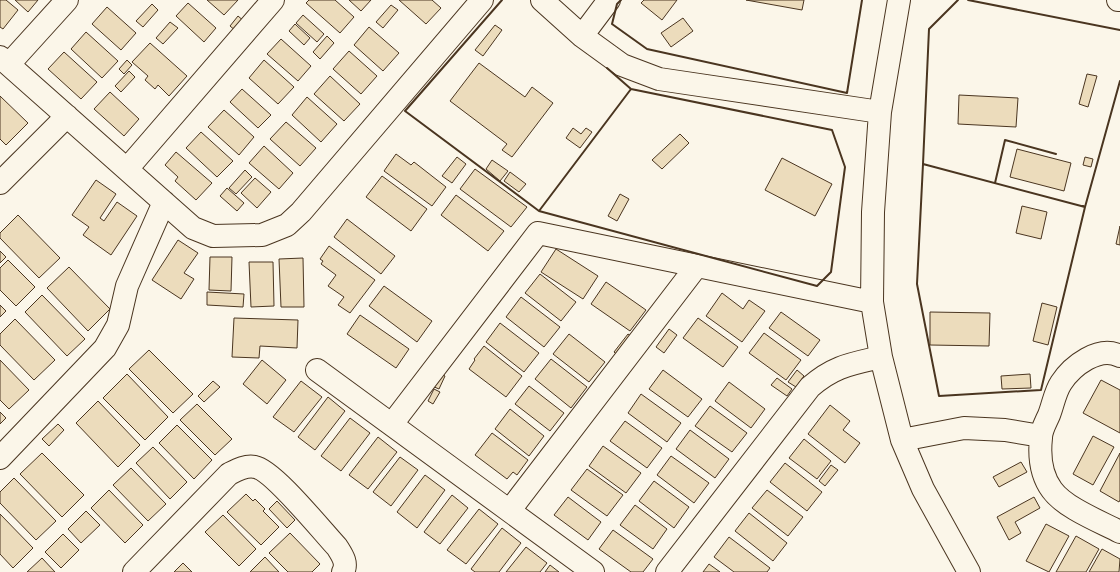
<svg xmlns="http://www.w3.org/2000/svg" width="1120" height="572" viewBox="0 0 1120 572" font-family="Barlow,sans-serif">
<style>
.building{fill:#ecdcbc;stroke:#4a3520}
.lines{fill:none;stroke-linecap:round;stroke-linejoin:round}
.minor-casing{stroke:#4a3520;stroke-width:24}
.minor{stroke:#fbf6e9;stroke-width:22}
.wall{stroke:#4a3520;stroke-width:2}
</style>
<rect width="100%" height="100%" fill="#fbf6e9"/>
<path class="building" d="M0,0h6l12,10 -15,19 -3,-2z
M15,0h23l-10,12z
M207,0h31l-14,15z
M309,0h26l19,17 -14,16 -34,-30z
M349,0h22l-10,11z
M399,0h33l9,8 -15,16z
M644,0h33l-15,20 -21,-17z
M746,0h58l-2,10z
M188,3l28,25 -12,14 -28,-26z
M152,4l6,6 -15,17 -7,-6z
M391,5l7,5 -15,18 -7,-6z
M107,7l29,26 -15,17 -29,-26z
M303,15l21,19 -7,8 -21,-19z
M238,16l7,6 -9,9 -6,-5z
M683,18l10,13 -22,16 -10,-14z
M170,22l8,6 -15,16 -7,-6z
M295,24l15,14 -6,7 -15,-14z
M495,25l7,5 -19,26 -8,-6z
M369,27l30,26 -16,18 -29,-26z
M86,32l32,29 -16,17 -31,-29z
M327,36l7,7 -14,16 -7,-7z
M281,39l30,27 -13,15 -31,-27z
M150,43l37,33 -18,20 -11,-11 -3,4 -10,-9 3,-4 -16,-14z
M349,51l28,25 -16,18 -28,-25z
M64,52l33,30 -16,17 -33,-30z
M127,60l5,5 -8,9 -5,-5z
M264,60l30,27 -16,17 -29,-26z
M479,63l46,34 7,-10 21,16 -41,54 -10,-7 5,-6 -57,-43z
M129,71l6,6 -14,15 -6,-6z
M1087,74l10,2 -9,31 -9,-3z
M330,76l30,28 -16,17 -30,-27z
M242,89l29,26 -13,13 -28,-26z
M110,92l29,27 -15,17 -30,-27z
M959,95l59,3 -2,29 -58,-3z
M0,96l28,27 -22,22 -6,-6z
M307,97l30,27 -16,18 -29,-27z
M224,110l30,27 -15,18 -31,-28z
M286,122l30,26 -16,18 -30,-27z
M573,128l8,6 5,-6 6,4 -12,16 -14,-10z
M201,132l32,29 -16,16 -31,-29z
M680,134l9,9 -27,26 -10,-9z
M264,146l29,27 -14,16 -30,-26z
M1017,149l54,14 -7,28 -54,-14z
M176,152l36,31 -16,17 -21,-19 3,-4 -13,-12z
M396,154l15,11 3,-3 32,25 -14,19 -48,-35z
M457,157l9,7 -14,19 -10,-7z
M1085,157l8,2 -2,8 -8,-2z
M782,158l50,26 -17,32 -50,-26z
M492,160l16,11 -8,10 -14,-12z
M475,169l52,38 -16,20 -51,-38z
M245,170l7,7 -16,17 -7,-6z
M510,172l16,12 -7,8 -15,-11z
M382,176l45,33 -16,22 -45,-34z
M255,178l16,14 -14,16 -16,-15z
M96,180l20,14 -16,24 4,3 13,-19 20,14 -26,39 -28,-20 6,-8 -17,-12z
M227,188l17,15 -7,8 -17,-15z
M620,194l9,5 -12,22 -9,-5z
M456,195l48,36 -16,20 -47,-36z
M1022,206l25,6 -6,27 -25,-6z
M18,215l42,43 -21,20 -39,-40v-5z
M347,219l48,37 -14,18 -47,-37z
M1120,226v19l-4,-1z
M178,240l20,13 -14,20 10,6 -13,20 -29,-19z
M329,246l46,34 -25,33 -12,-8 6,-8 -16,-11 8,-11 -15,-11 2,-3 -3,-2z
M556,249l42,27 -15,23 -42,-27z
M0,251l6,6 -6,6z
M210,257h22l-1,34 -22,-1z
M303,258l1,49h-23l-2,-48z
M8,260l27,27 -19,19 -16,-16v-22z
M249,262h24l1,44 -23,1z
M69,267l41,42 -22,22 -41,-43z
M540,274l36,28 -15,19 -36,-28z
M606,282l40,28 -16,21 -39,-27z
M384,286l48,35 -15,21 -48,-36z
M207,292l37,2 -1,13 -36,-2z
M722,293l21,16 6,-9 16,11 -23,31 -36,-26z
M42,295l43,44 -18,17 -42,-44z
M521,297l39,30 -16,20 -38,-30z
M1042,303l15,4 -9,38 -15,-4z
M0,305l6,6 -6,6z
M781,312l39,28 -12,16 -39,-28z
M930,312l60,1 -1,33 -59,-1z
M360,315l49,34 -13,19 -49,-34z
M234,318l64,2 -1,28 -37,-2 -1,12 -27,-1z
M698,318l40,29 -15,20 -40,-29z
M15,319l40,41 -21,20 -34,-35v-11z
M500,323l39,30 -15,19 -38,-30z
M669,329l8,6 -13,18 -8,-6z
M764,333l37,27 -15,20 -37,-27z
M569,334l36,28 -16,20 -36,-28z
M628,334l7,5 -15,18 -6,-5z
M484,346l38,30 -16,21 -37,-28 6,-9 -1,-1z
M149,350l44,44 -20,19 -44,-44z
M551,359l36,28 -16,21 -36,-29z
M0,360l29,30 -20,19 -9,-9z
M262,360l24,20 -19,24 -24,-20z
M663,370l39,29 -14,18 -39,-28z
M797,370l7,6 -8,11 -8,-5z
M438,372l7,4 -6,13 -7,-3z
M127,374l41,43 -23,23 -42,-42z
M1030,374l1,14 -29,1 -1,-13z
M777,378l15,11 -5,7 -16,-11z
M1101,380l19,10v43l-37,-20z
M213,381l7,6 -16,15 -6,-6z
M301,381l21,16 -28,35 -21,-15z
M729,382l36,27 -14,19 -36,-27z
M529,386l35,27 -14,18 -35,-27z
M434,389l6,3 -7,12 -5,-3z
M641,394l40,29 -14,19 -39,-29z
M328,397l17,14 -30,39 -17,-13z
M98,401l42,44 -22,22 -42,-44z
M197,404l35,35 -17,16 -35,-35z
M830,405l20,16 -7,9 17,13 -15,20 -37,-29z
M710,406l37,27 -15,19 -37,-26z
M510,409l34,27 -15,20 -34,-27z
M0,412l6,6 -6,6z
M350,418l20,15 -29,38 -20,-15z
M625,421l37,27 -15,20 -37,-27z
M58,424l6,6 -15,16 -7,-7z
M177,425l35,35 -18,19 -35,-36z
M690,430l39,29 -14,19 -39,-29z
M492,433l36,27 -11,15 -4,-3 -6,7 -32,-24z
M1093,436l21,11 -21,38 -20,-11z
M378,437l19,15 -29,37 -19,-14z
M804,439l27,22 -14,18 -28,-21z
M603,446l38,27 -15,20 -37,-27z
M153,447l34,35 -17,17 -34,-36z
M42,453l42,42 -22,22 -42,-43z
M1120,453v47l-1,2 -19,-11z
M671,456l38,27 -15,20 -37,-28z
M400,457l18,13 -27,36 -18,-14z
M1021,462l6,10 -28,15 -6,-10z
M785,463l37,29 -15,19 -37,-29z
M831,465l7,5 -13,16 -6,-5z
M131,468l35,36 -18,17 -35,-36z
M587,469l36,26 -16,21 -36,-26z
M425,475l20,15 -28,38 -20,-16z
M14,478l42,43 -20,19 -36,-37v-11z
M654,481l35,26 -15,21 -35,-27z
M109,490l34,35 -18,18 -34,-35z
M767,490l36,27 -15,19 -36,-28z
M246,494l7,7 2,-2 10,10 -2,2 16,16 -18,18 -34,-33z
M452,495l16,13 -28,36 -16,-12z
M568,497l33,25 -13,18 -34,-25z
M1034,497l6,11 -25,14 6,11 -12,7 -12,-23z
M277,501l18,19 -8,8 -18,-19z
M635,505l32,24 -14,20 -33,-24z
M479,509l19,15 -32,40 -19,-14z
M86,511l14,14 -19,18 -13,-14z
M749,513l38,30 -14,18 -38,-30z
M0,514l33,34 -20,20 -13,-14z
M223,515l33,34 -17,17 -34,-34z
M1046,524l23,12 -20,36 -23,-11z
M502,528l19,15 -22,29h-24l-4,-3z
M613,530l40,29 -10,13h-12l-32,-23z
M290,533l30,31 -8,8h-24l-19,-19z
M63,534l16,16 -18,18 -16,-16z
M1076,536l23,13 -13,23h-30z
M729,537l41,31 -3,4h-33l-20,-15z
M526,547l21,16 -7,9h-34z
M1102,549l18,10 -1,13h-30z
M265,557l14,15h-29z
M42,558l13,14h-28z
M183,563l9,9h-18z
M709,564l11,8h-17z
M550,565l9,7h-14z"/>
<g class="lines">
<defs>
<path id="minor" d="M542,0l40,36 40,29 37,14 221,33
M899,0l-19,112 -7,100 -1,90 9,55 21,83 21,49 46,83
M1118,0h2
M582,36l27,-36
M0,57l193,171 20,8 49,-1 25,-10 14,-13 181,-212
M9,64l58,-64
M127,169l146,-169
M0,183l67,-67
M1120,356c-21,-11 -48,10 -59,27 -6,9 -8,22 -12,32 -3,7 -8,15 -8,23 -2,18 0,37 11,52 13,18 49,32 68,42
M317,370l276,202
M392,424l146,-191 334,69
M902,440l62,-12 41,2 36,6
M0,458l105,-110 13,-23 9,-39 37,-84
M510,510l186,-243
M134,572l95,-98c8,-4 17,-9 26,-7 18,3 67,64 82,80 5,8 11,16 6,25
M667,572l143,-185c24,-21 41,-23 71,-30"/>
</defs>
<use href="#minor" class="minor-casing"/>
<use href="#minor" class="minor"/>
<path class="wall" d="M502,0l-97,111 134,100
M621,0l-4,4 -5,20 35,25 200,44 15,-93
M968,0l152,30
M607,68l24,21
M631,89l201,41 13,37 -14,105 -14,14 -278,-75z
M923,164l162,43 -44,183 -102,6 -22,-112z
M924,164h-1l6,-135 29,-29
M995,183l10,-43 51,14
M1083,206l2,1 35,-126"/>
</g>
</svg>
